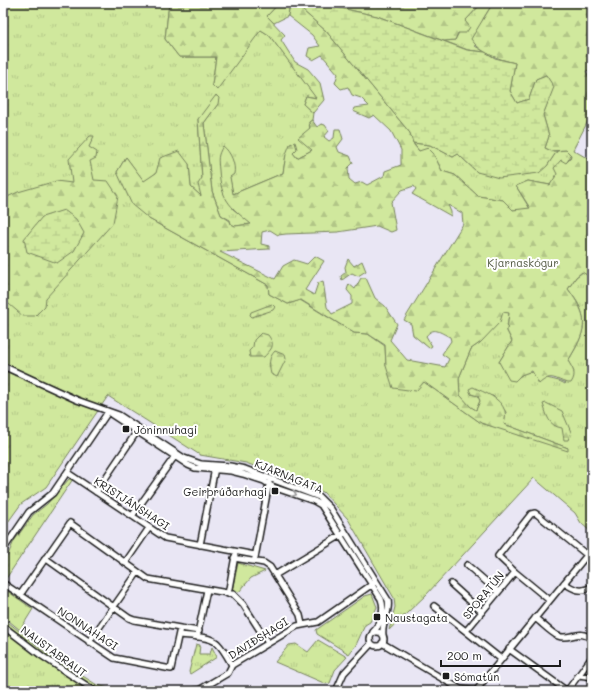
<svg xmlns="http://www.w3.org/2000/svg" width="595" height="694" viewBox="0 0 595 694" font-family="Mali,sans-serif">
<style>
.grass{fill:url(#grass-tufts);stroke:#76825c}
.forest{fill:url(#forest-firs);stroke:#76825c;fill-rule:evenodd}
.wetland{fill:url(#wetland-marsh);stroke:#76825c}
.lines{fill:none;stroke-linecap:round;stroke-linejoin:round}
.minor-casing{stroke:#1c1c1c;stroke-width:8}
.minor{stroke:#fff;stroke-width:5}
.oneway{stroke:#999}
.poi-dot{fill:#1c1c1c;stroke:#fff;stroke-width:1.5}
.labels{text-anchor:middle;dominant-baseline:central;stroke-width:4;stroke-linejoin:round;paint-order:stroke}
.park-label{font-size:11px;fill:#525943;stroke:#fff}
.poi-label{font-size:11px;fill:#1c1c1c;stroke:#fff;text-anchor:start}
.street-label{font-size:11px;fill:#1c1c1c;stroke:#fff}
</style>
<defs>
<pattern id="grass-tufts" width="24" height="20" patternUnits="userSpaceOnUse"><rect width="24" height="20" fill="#d0e89d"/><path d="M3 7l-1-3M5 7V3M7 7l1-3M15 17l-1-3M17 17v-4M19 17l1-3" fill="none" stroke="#b2c687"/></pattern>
<pattern id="forest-firs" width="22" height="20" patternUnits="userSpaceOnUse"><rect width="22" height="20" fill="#d0e89d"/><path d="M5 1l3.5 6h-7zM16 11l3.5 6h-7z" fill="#b2c687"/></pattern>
<pattern id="wetland-marsh" width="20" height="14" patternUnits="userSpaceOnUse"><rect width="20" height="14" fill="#d0e89d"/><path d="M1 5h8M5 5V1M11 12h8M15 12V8" fill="none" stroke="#b2c687"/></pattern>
</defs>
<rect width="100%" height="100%" fill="#e9e6f4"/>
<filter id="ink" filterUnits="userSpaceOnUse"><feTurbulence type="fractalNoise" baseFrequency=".025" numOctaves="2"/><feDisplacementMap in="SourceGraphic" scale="8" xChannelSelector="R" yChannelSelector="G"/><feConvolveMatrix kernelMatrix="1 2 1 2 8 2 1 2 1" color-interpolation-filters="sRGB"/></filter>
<g filter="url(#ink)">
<path class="grass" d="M3,3h166l-4,36 14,18h37l-4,28 49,-55 8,5 48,63 -11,-2 -3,8 10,9 -1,7 -3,2 3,28 -15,8 -4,-5 -7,1 -3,19 -50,21 -10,-48 10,63 19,15 -17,2 -4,-2 -1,-4 -9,-5 -9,-24 -8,-68 14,-19 -20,15 4,60v18l-11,-10 -2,-23 -33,9 -12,9 -18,-25 -9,15 32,47 119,66 1,9 19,10 12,-4 54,33 14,1 17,12 1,20 38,16 57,41 87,25 -64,-24 2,-12 -13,-16 -22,-2 7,2 2,5 -4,9 -6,-3 -10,-12 -1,-17 12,-29 10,-7 22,-30h6l-2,19 5,10 -13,21 16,19c12,-13 17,-9 32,-3 6,2 12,2 18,6l9,-12 -6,-11c4,-7 8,-13 11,-20 10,-22 2,-35 -11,-52l8,-12 7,-5 9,6v255l-11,-10 -6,-10 -41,-35 -108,117 -37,35 6,-23 -1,-9 -46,-79 -25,-27 -77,-29 -46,-8 -92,-59 -62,91 -25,17 -18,25z
M279,3h11l-2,13 -14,7 -7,-7z
M479,3h14l-10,16 -8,27 10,6 -17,-2 -24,-9 11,-1 10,-19 14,-15z
M413,143l17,2 23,12 5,-3 19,18 70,-6 10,-15 9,-1 5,5c-2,6 -16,22 -21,30l-22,-4 -12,5 14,23 -17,1 -10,-10 -25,-4 -23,-21 -13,-4 -9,-18 -14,-2z
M69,479h4l-70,104v-22l4,-4 7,-16 19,-26 14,-11z
M238,563l27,8 -14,7 -12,14 -7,-2z
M3,588l30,21 -13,21 -17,-14z
M372,594l5,13 -7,15 -5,3 -9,20 -7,9 -32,-20 -1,-4 49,-34z
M3,618l42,34 52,33 24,6h-118z
M318,640l29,17 -12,13 -5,13 -4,1 -51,-22 14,-17 7,-1 12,8z
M196,644l4,1 -1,9h11l2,-7 5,10 -27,17 -1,-2z"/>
<path class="forest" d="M169,3h110l-12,13 18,19 -4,5 14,22 13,7 12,14 4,17 -11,13 -10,-9 3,-8 10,2 -47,-63 -8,-5 -44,60 -5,-5 4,-28h-37l-14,-18z
M294,3l32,28 84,102 4,12 5,6 9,-3 5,5 9,18 13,4 23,21 25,4 10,10 17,-2 -14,-22 12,-5 22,4 7,-11 -3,-6 7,-8 5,3 4,-4 1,-4 -5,-5 -15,1 -6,-3 4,-12 -6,-21 10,-28 -7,-12 -10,4 -7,20 -12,4 -7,-12 5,-28c-16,-4 -34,-9 -44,-24l22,-36h99v66l-6,2 6,12 -2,3 2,2v35l-4,-2 -15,29 19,11v117l-10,-6 -6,5 -8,12c13,18 21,30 11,52 -3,7 -7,13 -11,20 5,8 9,13 3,22 -8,1 -15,-7 -23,-5 -3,1 -7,4 -9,6l-7,-13 -11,4 -6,6 -6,-1 -10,-18 13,-21 -5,-10 2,-18 -6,-1 -3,10 -19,20 -10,7 -12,29 1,17 11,12 5,3 4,-9 -2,-5 -7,-2 -2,-5 4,-2c12,6 27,10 32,24 1,4 0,9 -1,13l64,24v3l-87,-28 -57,-41 -8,9 -23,-3 -7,-22 -1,-21 -17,-11 -14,-1 -53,-33 -13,4 -19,-10 -1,-9 -119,-66 -17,-14 -15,-33 9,-15 18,24 12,-8 4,-15 19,-7 10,13 2,23 10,9 -3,-12 4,-6 -4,-59 18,-24 3,3 -1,6 -14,19 8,68 9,24 9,6 1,3 4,2 16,-2c-22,-18 -30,-25 -32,-54 -1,-11 -2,-14 4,-24 8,6 13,19 11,28l-4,3 3,17 50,-21 3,-19 4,-10 5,-2 2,7 -4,4 4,5 15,-8 -14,-12 12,-10 -1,-6 3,-2 5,7 4,-3 4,1 4,6 -5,6 5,4 5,-3 1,-9h5l3,10 -6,8 2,5 11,4 3,7 -5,5 1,11 6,5 7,-2 5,3 17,-9 1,-5 16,-6v-15l-10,-19 -17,-16 -5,3 -16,-7 1,-3 15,-2 -8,-8 -9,-3 -4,-8 -7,2 -6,-6 3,-9 -16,-19 -9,5 -6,-4 2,-8 11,-2 -8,-11 -24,-19 2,-12zM414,186l2,3 -4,5 39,22v-4l-3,-7 14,8 1,11 -59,96 7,4 2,11 16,13 3,-2 -6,-10c8,-10 13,-4 24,1l1,4 -9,13 7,5 -4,8 -38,-7 -17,-20 7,-16 -12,-18 -10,-8 -9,-20h-5l-6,11 -6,-5 -2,6 5,6v8l-20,10 -5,-7 -4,-26 -5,2 -4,12 -9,-5 19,-29 -9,-5 -8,8 -13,-4 -11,6 -8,13 -55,-27 49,-3v-3l-8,-2 1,-12 8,-2 8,5 8,-1 52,-2 39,-6 14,6 5,-2 -5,-28 11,-12z
M334,3h145v3l-14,15 5,6 -4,6h-8l-3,7 -11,1 -67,-25 -41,-9z
M90,136h4l-5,11 8,5 -1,6 -6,3 4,19 14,1 10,15 -5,27 -67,75 -1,8 -10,10h-12l-20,-17v-100l15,-7 38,-11 16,2 -3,-24z
M348,259l6,7 8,-5 4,10 -8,5 -6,-3 -10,7 -1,-4 5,-4 -1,-5z
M272,304l3,3 -2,3 -21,7 -2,-2 1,-3z
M261,333l7,2c8,11 4,13 -4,22h-14l-1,-6 4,-4 1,-7z
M275,351l10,4 1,4 -9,18 -6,-3c-2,-9 -3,-16 4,-23z
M546,403l16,8 9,21 -3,8h-4l-2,-12c-14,-2 -15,-13 -19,-24z"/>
<path class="wetland" d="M294,3h40l2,4 41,9 90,34 18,2 10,6 20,5 -5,28 7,12 12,-4 7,-20 10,-4 8,12 -11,28 6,21 -4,12 6,3h6l-10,15 -8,7 -40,5 -22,-6 -19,-18 -5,3 -23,-12 -17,-2 -3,-10 -84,-102z
M64,210l12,9 8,14 -10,18 -17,12 -30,-11 -3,-13 18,-22z"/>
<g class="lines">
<defs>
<path id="minor" d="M3,366l74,34 42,15 65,43 17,6 29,2 15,3 74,28 12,12 57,91c3,12 -7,23 -5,35
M112,415l76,50 7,3 36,3 12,3 21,7 9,6 41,14 7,4 60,94c4,10 0,26 -8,33
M68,473l97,65 90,17
M96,492l42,-62
M132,516l43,-60
M200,545l15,-77
M3,550l26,-38 24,-19 55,-81
M234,558l30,5 6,4 30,48 2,9
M255,558l14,-75
M125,563l24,-35
M467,565l31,27
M275,575l68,-41
M3,583l111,75 57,11 9,-41 -46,-8 -5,-2 -84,-60
M564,583c9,6 18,11 28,3
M451,584l31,28
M228,594l7,-38
M20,595l50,-72 78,56 85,15 10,10 25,39
M549,600l-34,-28 -17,-16 33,-42 4,-1 3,2 49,40
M434,606l67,53
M535,618c7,5 15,14 23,18 12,5 20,-8 34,3
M3,626l39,30 53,35
M180,628l19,3
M466,631l49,-59
M370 639a7 7 0 1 1 14 0a7 7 0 1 1-14 0Z
M179,635c10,1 32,1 39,9 6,6 10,14 14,21
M197,637l10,-47
M89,642l49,-70
M382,643l78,46 18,2
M509,649l58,42
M579,675l13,2
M477,690l5,-7 110,-134
M193,691l6,-1 29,-17 4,-8 65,-39 21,-4 56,-39
M336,691l8,-18 27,-29
M567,691l25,-34"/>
</defs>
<use href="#minor" class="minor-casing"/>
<use href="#minor" class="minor"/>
</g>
<defs><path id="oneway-chevron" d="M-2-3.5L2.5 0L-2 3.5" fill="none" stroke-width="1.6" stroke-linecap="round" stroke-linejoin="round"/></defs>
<use class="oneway" href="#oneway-chevron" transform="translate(294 494) rotate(19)"/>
</g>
<g class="poi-dot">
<rect x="122" y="425" width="8" height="8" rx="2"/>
<rect x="271" y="487" width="8" height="8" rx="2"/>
<rect x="373" y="613" width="8" height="8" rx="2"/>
<rect x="442" y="672" width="8" height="8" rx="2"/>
</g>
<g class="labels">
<g class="park-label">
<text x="523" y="262">Kjarnaskógur</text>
</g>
<g class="poi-label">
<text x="134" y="429">Jóninnuhagi</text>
<text x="267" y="491" text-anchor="end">Geirþrúðarhagi</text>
<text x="385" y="617">Naustagata</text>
<text x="454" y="676">Sómatún</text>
</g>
<g class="street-label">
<text transform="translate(289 476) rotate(22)">KJARNAGATA</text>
<text transform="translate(132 503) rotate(33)">KRISTJÁNSHAGI</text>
<text transform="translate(483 595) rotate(-51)">SPORATÚN</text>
<text transform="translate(88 628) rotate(33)">NONNAHAGI</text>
<text transform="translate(258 638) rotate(-32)">DAVIÐSHAGI</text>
<text transform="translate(54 651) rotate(36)">NAUSTABRAUT</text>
</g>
</g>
<rect width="595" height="694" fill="none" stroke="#fff" stroke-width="16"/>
<rect x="8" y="8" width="579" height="678" fill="none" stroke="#1c1c1c" stroke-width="1.5" filter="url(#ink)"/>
<path d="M441 660v6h119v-6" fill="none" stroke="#1c1c1c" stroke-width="2"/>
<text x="447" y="660" font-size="12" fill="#1c1c1c" stroke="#ffffff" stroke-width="3" paint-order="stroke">200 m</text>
</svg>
